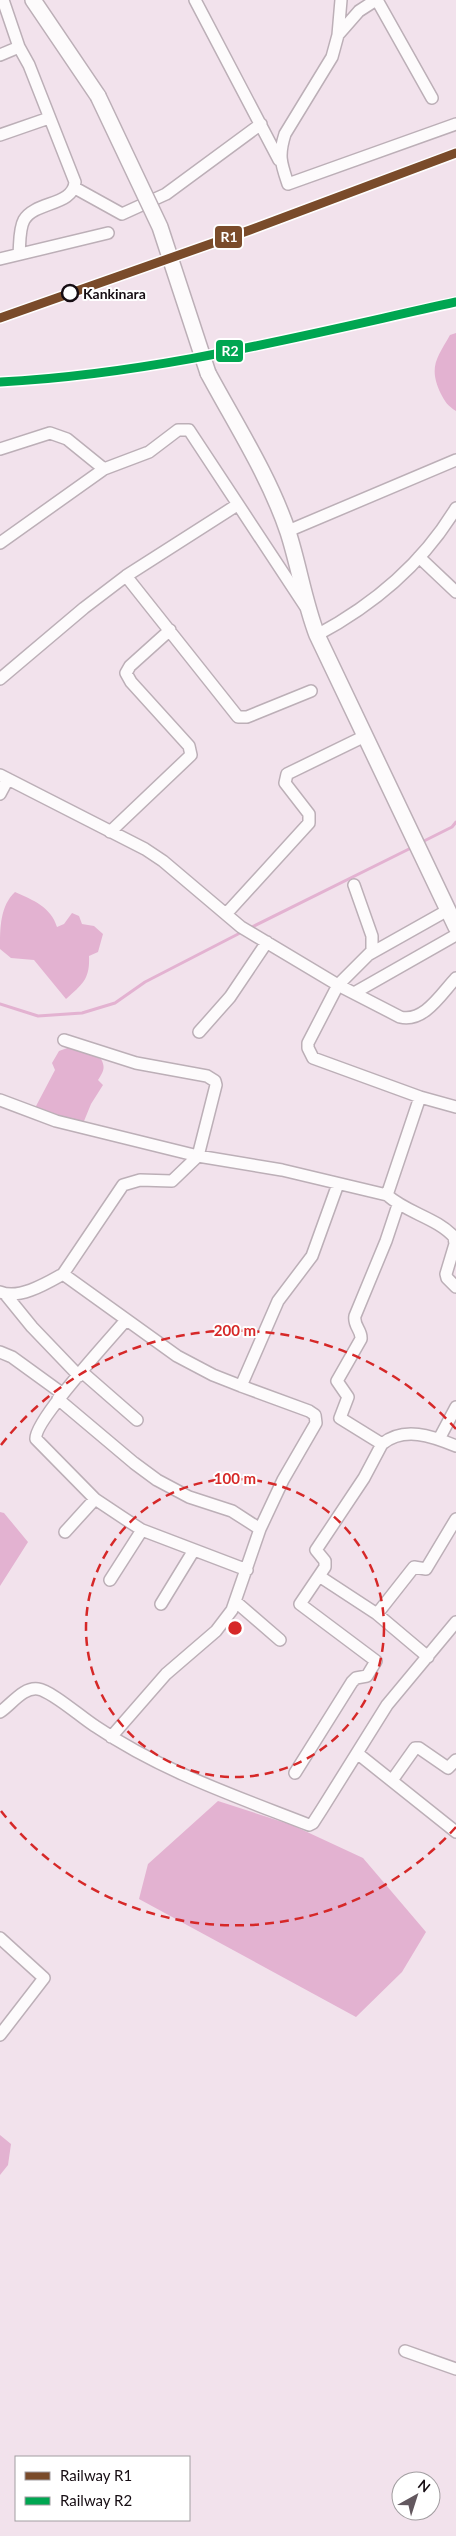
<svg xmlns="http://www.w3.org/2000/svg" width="456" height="2536" viewBox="0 0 456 2536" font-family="Lato,sans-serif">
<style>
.water{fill:#e3b2d1}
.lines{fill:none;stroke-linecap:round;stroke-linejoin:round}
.stream{stroke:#e3b2d1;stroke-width:3}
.minor-casing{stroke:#bcafb7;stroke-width:14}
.major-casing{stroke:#bcafb7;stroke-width:18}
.minor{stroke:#fdfbfc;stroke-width:11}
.major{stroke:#fdfbfc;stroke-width:15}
.rail{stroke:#b6b2b5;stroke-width:3;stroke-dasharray:9 9;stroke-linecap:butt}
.major-bridge-casing{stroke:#bcafb7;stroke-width:18;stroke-linecap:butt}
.major-bridge{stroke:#fdfbfc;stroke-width:15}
.rail-1-casing{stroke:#fff;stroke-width:12}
.rail-2-casing{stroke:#fff;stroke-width:12}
.rail-1{stroke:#7a4b2a;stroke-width:9}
.rail-2{stroke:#00a651;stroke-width:9}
.ring{fill:none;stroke:#d62828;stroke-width:2.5;stroke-dasharray:9 6}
.stop-dot{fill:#fff;stroke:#160d13;stroke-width:2.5}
.labels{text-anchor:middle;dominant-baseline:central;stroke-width:4;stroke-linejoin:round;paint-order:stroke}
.stop-label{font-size:14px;font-weight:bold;fill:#160d13;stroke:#fff;text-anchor:start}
.centre{fill:#d62828;stroke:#fff;stroke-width:2.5}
.ring-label{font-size:15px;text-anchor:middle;font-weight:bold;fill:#d62828;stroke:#fff;stroke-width:4;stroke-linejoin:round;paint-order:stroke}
.line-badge{stroke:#fff;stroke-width:2}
.badge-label{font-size:14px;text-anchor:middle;font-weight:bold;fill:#fff}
</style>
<rect width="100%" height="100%" fill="#f2e2ec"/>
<path class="water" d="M456,333v78c-8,-5 -11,-9 -15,-17 -13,-27 -4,-36 9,-59z
M15,892c18,8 36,15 42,35l7,-3 8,-11 7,3 3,8 12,2 9,8 -5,18 -9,4c1,23 -6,28 -23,43l-32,-39 -23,-2 -11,-9c0,-21 0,-43 15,-57z
M70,1047l31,12c5,9 2,13 -3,21l5,5 -12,19 -9,22 -47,-18 20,-38 -3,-7 7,-12z
M0,1512l4,1 24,29 -28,44z
M218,1801l74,24 71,33 63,74 -24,40 -46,45 -217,-118 9,-35z
M0,2135l11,9 -3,21 -8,10z"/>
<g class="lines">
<path class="stream" d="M420,843l32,-16 4,-5
M250,928l163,-81
M0,1004l38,12 44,-3 33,-10 30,-21 97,-50"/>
<defs>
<path id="minor" d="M3,0l16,47
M195,0l84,160
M341,0l-3,35 -6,22 -47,77c-7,22 -4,29 3,50l168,-60
M377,0l55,98
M338,35l21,-24 17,-11
M0,55l19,-8 10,18 46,117c-2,24 -40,19 -51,38 -5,9 -4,24 -5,34
M0,135l49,-17
M75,188l47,26 44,-20 95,-70
M0,259l108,-26
M0,449l50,-16 17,6 37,30 45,-17 29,-22h11l116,176
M288,531l168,-71
M0,543l104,-74
M419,557l37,35
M126,576l112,141h9l64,-26
M317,635c56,-30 106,-72 139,-127
M0,679l84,-71 42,-32 111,-71
M0,775l145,74 18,12 78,66 97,58 62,32c24,6 41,-23 56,-39
M0,794l8,-15
M110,832l81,-77 -2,-9 -58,-64 -5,-9 4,-7 40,-36
M354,885l18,51v15l-34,34 -30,58v5l5,10 107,39 36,10
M226,914l83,-91v-9l-24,-31 2,-9 78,-38
M368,955l80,-45
M354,993l102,-58
M199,1032l31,-35 37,-55
M0,1100l56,21 142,35 18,-71 -1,-4 -8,-5 -71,-13 -72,-23
M387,1195l33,-98
M63,1274l60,-89 17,-5 32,1 26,-25 84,14 105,25c20,18 50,23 67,42l1,7 -9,30 1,4 9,9
M0,1292c19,8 47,-9 63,-18l114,82 36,19 28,11
M6,1295l26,32 47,49
M126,1320c-15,18 -93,102 -90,119l59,60 27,18 20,13 105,40
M0,1352l12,5 51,37
M82,1372l55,48
M58,1399l76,64 23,17 32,17 43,14 28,18
M439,1439l17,-32
M382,1444c22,-18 50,-8 74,2
M65,1532l30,-33
M319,1576l58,38 51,43
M110,1580l32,-50
M236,1602l44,38
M161,1604l33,-54
M377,1614l37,-47 12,2 30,-50
M0,1712c12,-8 23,-25 38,-23 14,2 44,29 57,37 66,45 140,70 214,99l4,-2 9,-14 65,-104 69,-83
M111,1737l55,-63 50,-43 16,-21 28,-81 23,-49 33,-57 -1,-8 -6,-4 -68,-25 37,-85 34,-45 26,-72
M357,1753l99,79
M295,1773l57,-91 4,-4 11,-2 9,-15 -76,-57 25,-37v-6l-9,-11 48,-72 18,-34 -42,-26 8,-21 -11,-16 24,-42c1,-9 -8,-13 -6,-23l31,-75 12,-36
M393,1779l22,-31h4l29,20 8,-8
M0,1938l44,40 -44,57
M405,2351l51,18"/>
<path id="major" d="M33,0l65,96
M208,373c28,52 61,103 80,159 11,34 16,69 29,103l139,292"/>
</defs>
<use href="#minor" class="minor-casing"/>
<use href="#major" class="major-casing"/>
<use href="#minor" class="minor"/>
<use href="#major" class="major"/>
<path class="rail" d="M0,318l250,-88 206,-77
M0,382c155,-8 305,-47 456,-80"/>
<defs>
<path id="major-bridge" d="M98,96l62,131 48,146"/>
</defs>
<use href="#major-bridge" class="major-bridge-casing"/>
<use href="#major-bridge" class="major-bridge"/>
<defs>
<path id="rail-1" d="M0,318l250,-88 206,-77"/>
<path id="rail-2" d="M0,382c155,-8 305,-47 456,-80"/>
</defs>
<use href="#rail-1" class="rail-1-casing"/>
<use href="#rail-2" class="rail-2-casing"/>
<use href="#rail-1" class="rail-1"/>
<use href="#rail-2" class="rail-2"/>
</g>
<g class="ring">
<circle cx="235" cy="1628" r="149"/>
<path d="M456 1827A297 297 0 0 1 1 1811M1 1445A297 297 0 0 1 456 1429"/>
</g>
<circle class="stop-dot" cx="70" cy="293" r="8"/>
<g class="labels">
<g class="stop-label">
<text x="83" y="293">Kankinara</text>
</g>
</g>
<circle cx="235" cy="1628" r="8" class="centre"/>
<g class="ring-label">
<text x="235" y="1336">200 m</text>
<text x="235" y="1484">100 m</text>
</g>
<g class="line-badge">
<rect x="214" y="225" width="29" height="24" rx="5" fill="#7a4b2a"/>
<rect x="215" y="339" width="29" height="24" rx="5" fill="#00a651"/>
</g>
<g class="badge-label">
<text x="229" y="242">R1</text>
<text x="230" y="356">R2</text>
</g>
<rect x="15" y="2456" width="175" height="65" fill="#ffffff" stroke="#a29ea1"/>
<rect x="25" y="2472" width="25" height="8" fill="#7a4b2a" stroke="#a29ea1"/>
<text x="60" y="2481" font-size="15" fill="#160d13">Railway R1</text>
<rect x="25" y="2497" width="25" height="8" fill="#00a651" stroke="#a29ea1"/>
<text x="60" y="2506" font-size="15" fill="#160d13">Railway R2</text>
<g transform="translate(416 2496) rotate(39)"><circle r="24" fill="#ffffff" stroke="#a29ea1"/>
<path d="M0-4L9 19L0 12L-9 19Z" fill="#63585f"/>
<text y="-8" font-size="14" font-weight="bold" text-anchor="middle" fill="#160d13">N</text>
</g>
</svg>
